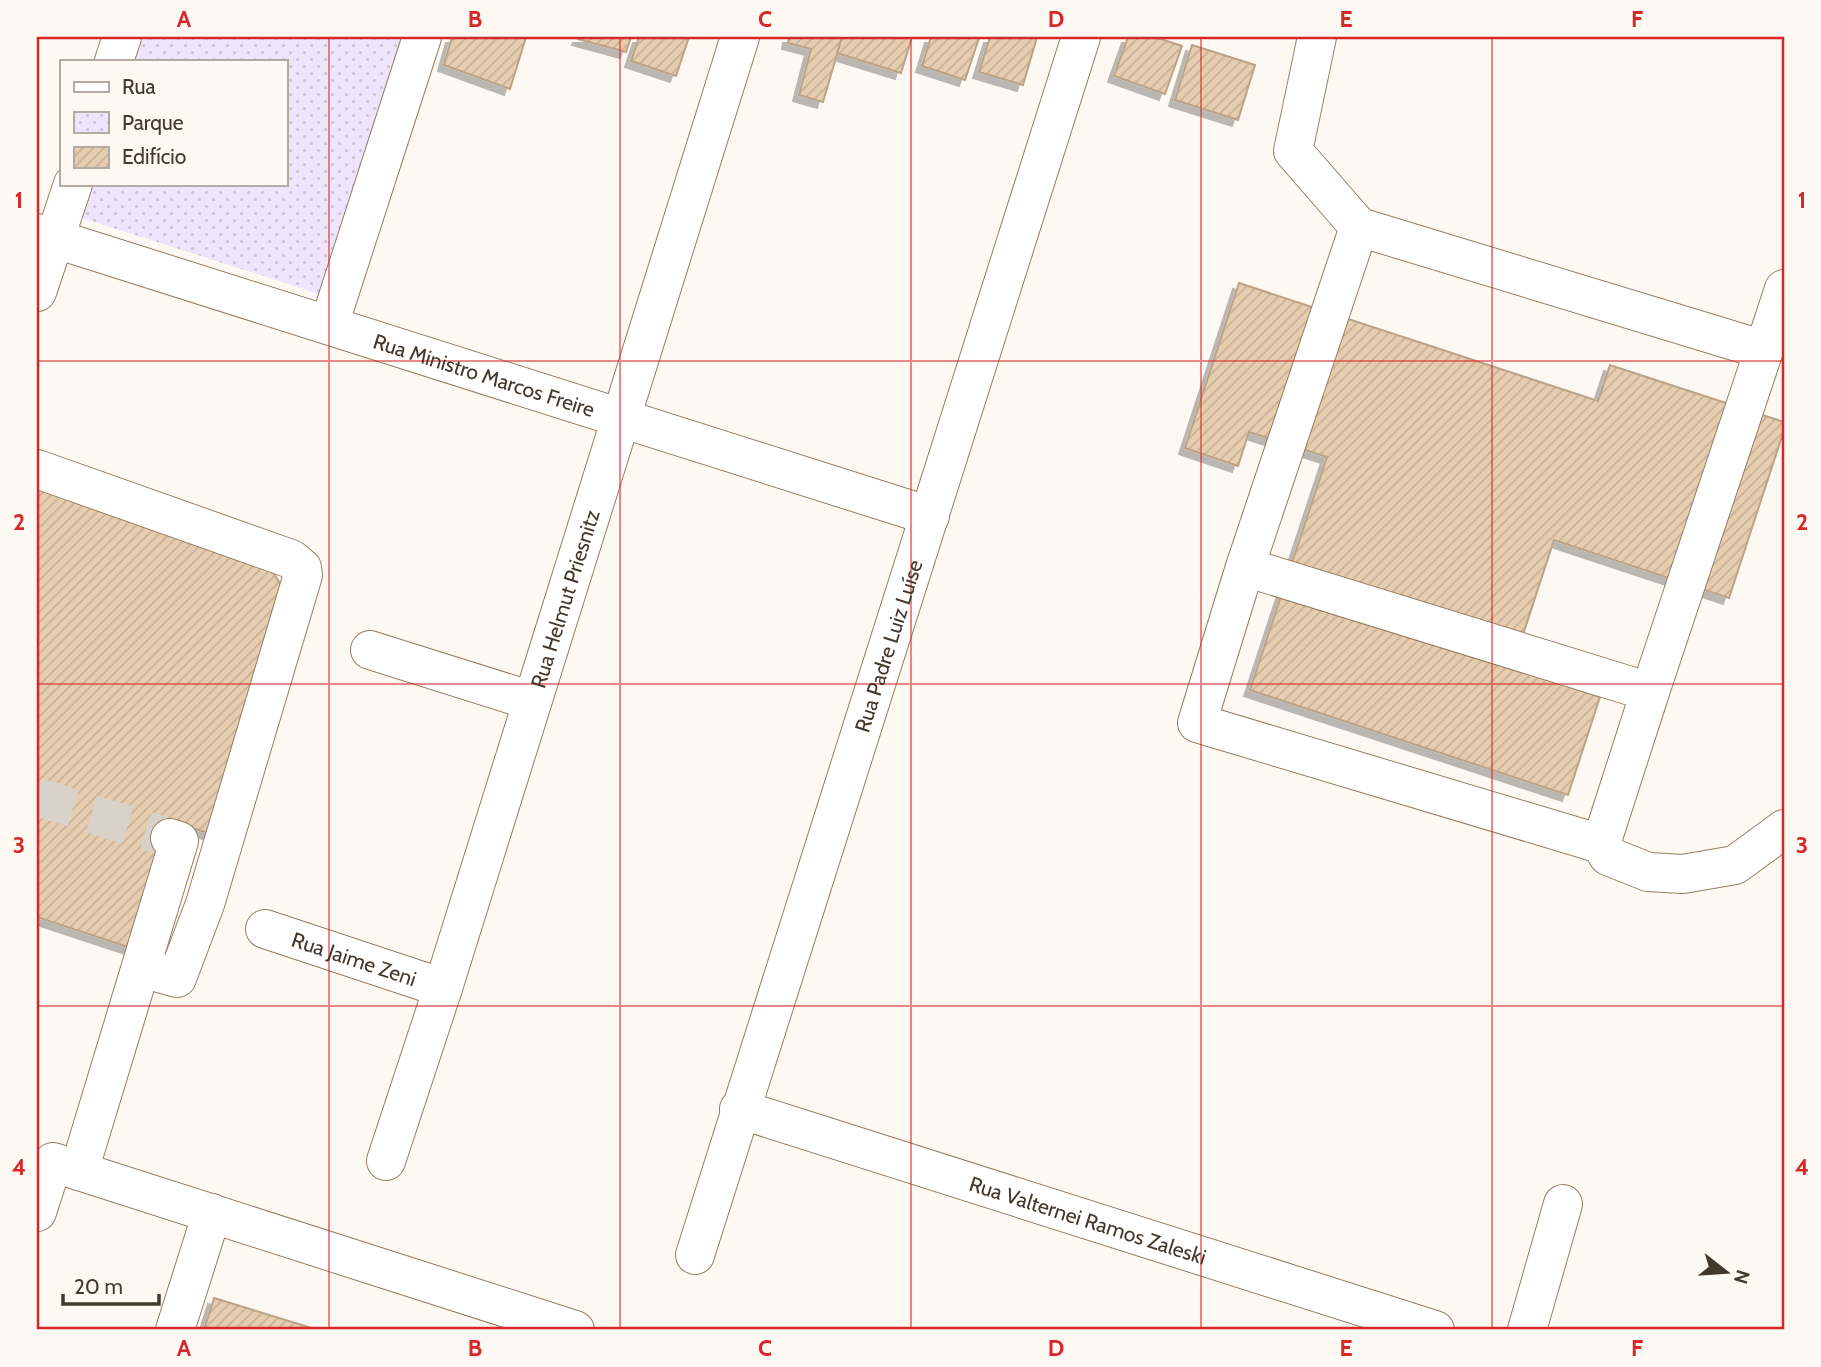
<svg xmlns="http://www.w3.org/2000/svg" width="1821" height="1367" viewBox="0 0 1821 1367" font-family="Cabin,sans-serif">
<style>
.park{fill:url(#park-dots)}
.building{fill:url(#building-hatch);stroke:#bca286;stroke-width:2;filter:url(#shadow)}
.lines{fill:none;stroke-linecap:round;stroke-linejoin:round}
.minor-tunnel{stroke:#d8d2ca;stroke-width:38;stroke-dasharray:38 19;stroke-linecap:butt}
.minor-casing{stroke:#967e62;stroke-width:40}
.minor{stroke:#fff;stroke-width:38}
.grid{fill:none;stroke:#d62828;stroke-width:2;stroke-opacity:0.55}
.labels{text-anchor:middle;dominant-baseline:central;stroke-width:5;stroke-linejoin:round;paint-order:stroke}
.street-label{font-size:21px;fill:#43382c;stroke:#fdf8f2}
.neatline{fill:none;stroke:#d62828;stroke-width:2.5}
.grid-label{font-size:23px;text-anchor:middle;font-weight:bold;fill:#d62828}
</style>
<defs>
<pattern id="park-dots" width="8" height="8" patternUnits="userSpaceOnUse" patternTransform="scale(1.75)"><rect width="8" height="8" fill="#eee4fb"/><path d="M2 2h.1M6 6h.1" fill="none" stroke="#cdc4d7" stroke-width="1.8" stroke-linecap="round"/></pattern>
<pattern id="building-hatch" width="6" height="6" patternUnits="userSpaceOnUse" patternTransform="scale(1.75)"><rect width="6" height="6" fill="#e7cdaf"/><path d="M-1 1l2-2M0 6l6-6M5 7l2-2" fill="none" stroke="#c7b197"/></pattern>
<filter id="shadow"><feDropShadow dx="-6" dy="6" stdDeviation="0" flood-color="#0004"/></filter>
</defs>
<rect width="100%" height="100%" fill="#fdf8f2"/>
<path class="park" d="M140,37h270l-81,260 -247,-79 11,-34h192v-123h-153z"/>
<path class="building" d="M452,37h74l-16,52 -66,-24z
M579,37h52l-5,15 -48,-13z
M639,37h50l-13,39 -45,-15z
M789,37h53l-19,65 -24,-7 12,-46 -23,-6z
M842,37h70l-11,36 -64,-20z
M931,37l48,1 -14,42 -43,-14z
M990,37h47l-14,48 -44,-13z
M1128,37h27l27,9 -17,48 -51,-18z
M1192,45l63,20 -17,55 -63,-20z
M1239,283l359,118 12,-36 174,57v8l-55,168 -175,-58 -42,128 88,29 -32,98 -318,-105 77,-233 -78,-25 -11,34 -53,-18z
M37,489l221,72 16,13 7,11 -59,252 -47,-14 -41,126 -97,-32z
M214,1298l104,32h-114z"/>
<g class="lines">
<path class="minor-tunnel" d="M37,797l133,41"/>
<defs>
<g id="minor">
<path d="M1317,37l-24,114 66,76"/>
<path d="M114,61l8,-24"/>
<path id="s1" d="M37,233l893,283"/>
<path d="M37,292l36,-108"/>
<path d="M329,325l93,-288"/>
<path d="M37,469l254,90 11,9 1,7 -98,329 -28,74 -36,-10"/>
<path d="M1245,567l405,125 -49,152 -404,-121 48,-156 114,-340 405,123 20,-61"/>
<path d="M370,650l162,51"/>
<path d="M1650,692l114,-342"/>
<path d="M170,838l9,3 -100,330 496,159"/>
<path d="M1601,844l7,12 40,16 35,2 52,-9 49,-36"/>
<path id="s2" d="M265,929l178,59"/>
<path id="s3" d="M739,1109l696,221"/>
<path id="s4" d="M386,1161l57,-173 297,-951"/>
<path d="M37,1212l16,-50 26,9"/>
<path id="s5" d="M695,1255l386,-1218"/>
<path d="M175,1330l37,-117"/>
<path d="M1527,1330l36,-126"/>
</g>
</defs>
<use href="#minor" class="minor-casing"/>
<use href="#minor" class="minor"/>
</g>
<path class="grid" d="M329,37v1293M620,37v1293M911,37v1293M1201,37v1293M1492,37v1293M37,361h1747M37,684h1747M37,1006h1747"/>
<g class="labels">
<g class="street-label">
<text stroke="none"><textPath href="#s1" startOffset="469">Rua Ministro Marcos Freire</textPath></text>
<text stroke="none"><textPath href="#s4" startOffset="590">Rua Helmut Priesnitz</textPath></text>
<text stroke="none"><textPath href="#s5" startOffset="639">Rua Padre Luiz Luíse</textPath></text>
<text stroke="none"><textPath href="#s2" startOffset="94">Rua Jaime Zeni</textPath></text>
<text stroke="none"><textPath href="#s3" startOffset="366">Rua Valternei Ramos Zaleski</textPath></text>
</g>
</g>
<rect width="1821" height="1367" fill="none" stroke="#fdf8f2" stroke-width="77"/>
<rect x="60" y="60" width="228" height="126" fill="#fdf8f2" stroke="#b3aba3" stroke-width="2"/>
<rect x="74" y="82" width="35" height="10" fill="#ffffff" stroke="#b3aba3" stroke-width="2"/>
<text x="122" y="94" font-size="21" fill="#43382c">Rua</text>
<rect x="74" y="112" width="35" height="21" fill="url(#park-dots)" stroke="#b3aba3" stroke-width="2"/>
<text x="122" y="130" font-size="21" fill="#43382c">Parque</text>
<rect x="74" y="147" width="35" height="21" fill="url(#building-hatch)" stroke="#b3aba3" stroke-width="2"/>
<text x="122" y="164" font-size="21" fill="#43382c">Edifício</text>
<g transform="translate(1726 1272) rotate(107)" stroke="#fdf8f2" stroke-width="5" paint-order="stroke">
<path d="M0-5L12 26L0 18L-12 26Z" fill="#43382c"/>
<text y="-10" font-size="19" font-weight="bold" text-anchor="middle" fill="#43382c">N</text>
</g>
<path d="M63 1294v10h96v-10" fill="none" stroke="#43382c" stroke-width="3.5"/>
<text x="74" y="1294" font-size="21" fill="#43382c" stroke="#fdf8f2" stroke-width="5" paint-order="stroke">20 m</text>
<rect x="38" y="38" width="1745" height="1290" class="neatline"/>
<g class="grid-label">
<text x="184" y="27">A</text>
<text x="475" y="27">B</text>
<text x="765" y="27">C</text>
<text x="1056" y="27">D</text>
<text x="1346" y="27">E</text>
<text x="1637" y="27">F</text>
<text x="19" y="208">1</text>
<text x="1802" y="208">1</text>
<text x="19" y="530">2</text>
<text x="1802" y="530">2</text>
<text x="19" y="853">3</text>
<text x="1802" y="853">3</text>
<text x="19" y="1175">4</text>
<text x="1802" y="1175">4</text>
<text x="184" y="1356">A</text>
<text x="475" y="1356">B</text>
<text x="765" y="1356">C</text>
<text x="1056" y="1356">D</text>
<text x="1346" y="1356">E</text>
<text x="1637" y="1356">F</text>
</g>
</svg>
